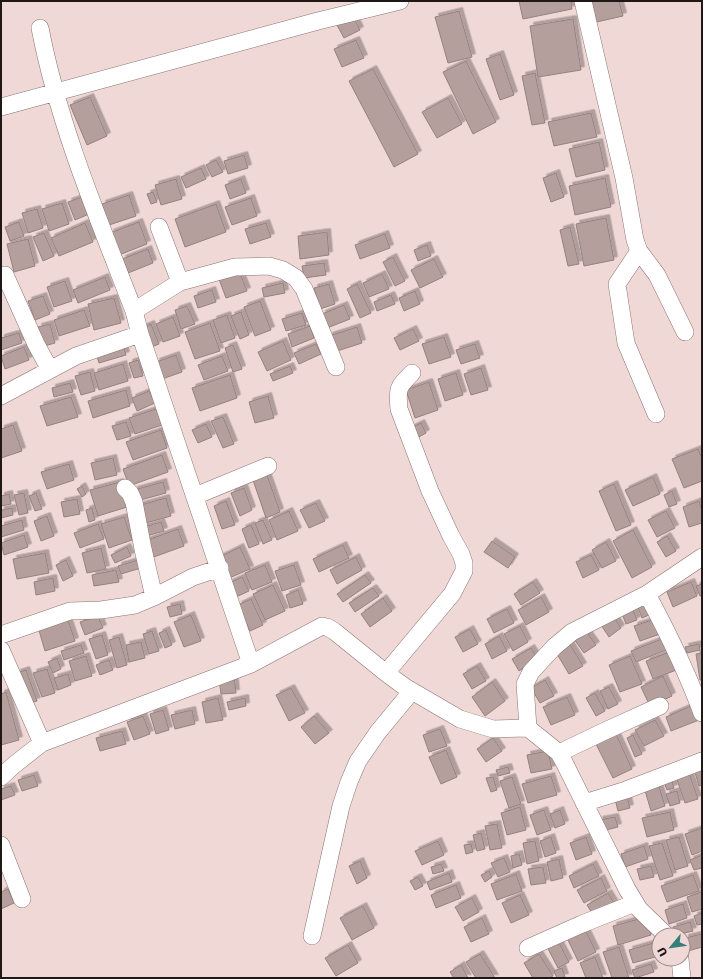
<svg xmlns="http://www.w3.org/2000/svg" width="703" height="979" viewBox="0 0 703 979" font-family="'DejaVu Sans',sans-serif">
<style>
.building{fill:#b59f9c;stroke:#96817f;filter:url(#shadow)}
.lines{fill:none;stroke-linecap:round;stroke-linejoin:round}
.minor-casing{stroke:#8a7573;stroke-width:18}
.minor{stroke:#fff;stroke-width:17}
</style>
<defs>
<filter id="shadow"><feDropShadow dx="3.5" dy="-3.5" stdDeviation="0" flood-color="#0004"/></filter>
</defs>
<rect width="100%" height="100%" fill="#efd8d5"/>
<path class="building" d="M519,1h52l1,8 -49,10z
M587,1h32l4,15 -31,7z
M459,11l13,46 -24,6 -13,-46z
M353,16l7,14 -16,8 -7,-13z
M573,19l8,51 -43,7 -8,-51z
M356,40l8,18 -22,9 -8,-18z
M500,54l14,41 -14,5 -14,-41z
M466,61l30,61 -23,12 -30,-62z
M373,69l45,85 -24,13 -45,-86z
M535,73l10,50 -13,2 -10,-49z
M90,97l17,39 -20,9 -17,-40z
M448,98l14,26 -25,14 -15,-26z
M591,113l6,24 -43,9 -6,-24z
M599,142l6,28 -29,7 -7,-28z
M244,155l4,13 -20,6 -4,-13z
M216,160l7,12 -11,5 -6,-12z
M201,168l5,11 -20,9 -5,-11z
M556,173l8,24 -13,5 -8,-24z
M605,178l6,29 -36,8 -6,-29z
M176,179l6,20 -21,6 -6,-20z
M241,179l5,14 -16,6 -5,-14z
M153,192l4,10 -6,2 -4,-10z
M129,195l7,21 -27,9 -7,-21z
M82,197l7,17 -14,6 -7,-18z
M251,198l6,18 -25,9 -7,-18z
M62,203l7,21 -20,7 -7,-22z
M216,204l10,28 -41,15 -10,-28z
M37,209l6,19 -15,5 -6,-20z
M606,218l8,42 -30,6 -8,-42z
M19,222l5,14 -14,5 -5,-14z
M139,222l8,22 -28,11 -9,-22z
M85,223l8,19 -34,14 -8,-18z
M266,223l5,14 -21,7 -5,-15z
M570,227l9,37 -11,2 -8,-36z
M327,232l2,23 -29,4 -2,-23z
M44,233l10,23 -11,5 -10,-24z
M385,234l5,14 -30,11 -5,-14z
M28,239l7,27 -21,6 -7,-28z
M427,245l4,11 -13,5 -4,-11z
M148,249l5,14 -25,10 -6,-14z
M393,257l12,24 -10,5 -12,-24z
M434,259l9,18 -23,11 -9,-18z
M324,263l2,12 -22,3 -2,-12z
M239,271l8,20 -21,7 -7,-19z
M382,274l7,15 -20,8 -6,-14z
M105,277l5,13 -32,13 -5,-13z
M65,281l7,20 -18,6 -7,-20z
M283,283l2,10 -21,4 -2,-9z
M329,284l6,20 -15,5 -6,-21z
M357,284l14,29 -11,5 -13,-29z
M212,290l4,12 -18,6 -4,-12z
M415,291l5,13 -16,7 -5,-13z
M391,295l4,9 -18,7 -3,-9z
M43,296l7,18 -15,6 -7,-19z
M114,298l7,25 -27,7 -6,-26z
M260,301l11,29 -16,6 -11,-29z
M344,305l6,14 -23,9 -5,-14z
M187,306l8,18 -14,5 -6,-19z
M84,310l6,16 -31,10 -5,-16z
M241,312l8,23 -9,4 -9,-23z
M302,313l4,12 -20,6 -4,-12z
M227,315l8,23 -14,5 -8,-23z
M173,317l7,19 -17,6 -7,-18z
M210,323l10,28 -25,8 -10,-27z
M50,324l5,19 -11,3 -6,-19z
M151,324l8,20 -10,4 -8,-20z
M310,326l4,12 -22,9 -4,-13z
M357,327l5,16 -28,9 -5,-16z
M413,329l6,12 -19,9 -6,-12z
M19,333l3,10 -21,7v-12z
M444,337l7,20 -22,7 -7,-20z
M283,341l8,19 -24,11 -9,-19z
M316,344l5,10 -22,10 -5,-11z
M475,344l5,14 -19,6 -5,-14z
M123,345l3,10 -27,8 -3,-10z
M233,345l9,24 -9,3 -8,-24z
M24,347l5,13 -24,9 -4,-13z
M176,355l6,17 -20,7 -6,-17z
M222,356l6,15 -24,9 -6,-15z
M138,360l5,16 -9,2 -5,-15z
M123,364l5,17 -29,9 -5,-17z
M290,366l3,7 -20,8 -3,-7z
M481,368l7,22 -17,5 -7,-21z
M90,372l5,19 -14,4 -6,-19z
M456,373l7,22 -18,6 -7,-22z
M230,375l7,23 -37,13 -8,-23z
M429,382l9,28 -23,8 -9,-28z
M70,383l3,9 -19,5 -2,-9z
M126,390l4,16 -37,12 -5,-17z
M149,391l6,12 -18,8 -5,-13z
M268,396l6,22 -19,5 -6,-21z
M71,397l7,20 -31,9 -7,-20z
M156,409l6,16 -27,9 -6,-16z
M223,417l11,27 -11,4 -12,-27z
M126,422l5,14 -14,4 -5,-14z
M421,423l5,10 -9,5 -6,-10z
M206,424l6,13 -14,6 -6,-13z
M13,425l9,26 -21,7v-29z
M161,430l6,18 -34,12 -7,-18z
M698,449l4,9v23l-18,7 -12,-29z
M162,455l6,17 -39,14 -6,-17z
M113,458l4,17 -22,5 -4,-17z
M69,464l5,16 -27,9 -6,-17z
M267,475l13,37 -14,6 -13,-38z
M653,477l7,17 -27,12 -8,-16z
M120,482l7,25 -29,9 -8,-26z
M163,482l3,11 -29,8 -3,-11z
M614,484l17,41 -15,6 -17,-40z
M82,486l4,8 -4,3 -5,-8z
M244,488l8,22 -12,6 -9,-23z
M672,491l5,13 -8,3 -5,-12z
M24,493l4,20 -9,2 -5,-20z
M36,493l6,16 -7,2 -6,-15z
M9,494l2,10 -10,2v-10z
M166,498l5,18 -29,8 -5,-18z
M77,499l3,15 -16,3 -3,-15z
M226,501l9,24 -13,4 -8,-23z
M699,501l3,10v12l-13,4 -6,-20z
M316,503l9,18 -16,7 -9,-18z
M12,508l1,7 -12,3v-8z
M92,508l3,12 -6,2 -3,-12z
M289,511l9,20 -21,9 -8,-20z
M666,511l9,17 -18,9 -9,-17z
M47,516l7,20 -13,5 -7,-20z
M124,517l8,23 -23,8 -8,-24z
M22,520l2,10 -23,7v-11z
M263,520l9,20 -9,4 -8,-21z
M161,522l3,9 -18,5 -2,-9z
M98,524l6,15 -24,9 -6,-15z
M251,525l8,19 -10,4 -7,-19z
M178,529l6,17 -33,12 -6,-17z
M633,530l19,37 -20,11 -19,-37z
M24,535l4,12 -24,8 -3,-12z
M667,536l9,15 -10,6 -9,-15z
M492,541l23,16 -7,11 -24,-16z
M606,542l10,19 -14,7 -10,-18z
M343,545l6,13 -30,14 -6,-13z
M127,547l4,9 -16,7 -4,-8z
M240,547l10,22 -23,10 -9,-21z
M101,548l5,21 -19,4 -5,-20z
M45,553l4,20 -32,6 -4,-20z
M591,555l8,15 -16,8 -7,-16z
M356,557l6,13 -25,14 -7,-14z
M66,560l7,16 -10,5 -7,-16z
M138,560l3,8 -20,6 -3,-8z
M265,565l7,17 -20,8 -7,-17z
M294,565l7,20 -19,6 -7,-20z
M116,570l3,12 -25,4 -2,-11z
M365,575l6,8 -28,19 -6,-8z
M242,577l7,14 -13,6 -7,-14z
M53,578l2,13 -19,4 -2,-13z
M533,582l7,11 -19,12 -7,-11z
M691,582l6,14 -24,11 -6,-15z
M702,584v12h-2l-4,-10z
M273,585l12,26 -20,9 -12,-26z
M373,588l6,8 -24,16 -6,-9z
M298,590l5,14 -13,4 -4,-13z
M541,597l8,15 -23,13 -8,-15z
M383,598l9,13 -22,16 -9,-13z
M251,599l12,26 -13,6 -12,-26z
M645,602l4,13 -7,3 -5,-13z
M180,604l2,10 -12,3 -3,-10z
M631,604l6,16 -11,4 -6,-16z
M507,609l7,14 -20,10 -7,-14z
M191,615l10,26 -17,6 -10,-25z
M98,616l5,12 -18,7 -5,-13z
M67,617l8,24 -30,10 -7,-24z
M614,617l7,11 -12,9 -8,-12z
M658,618l5,15 -23,8 -6,-15z
M520,626l8,16 -15,9 -9,-17z
M470,629l8,15 -15,8 -8,-15z
M166,630l6,15 -7,3 -6,-15z
M152,631l7,20 -10,3 -6,-20z
M586,631l10,14 -12,8 -10,-14z
M102,635l6,20 -12,4 -7,-20z
M499,636l8,15 -15,8 -7,-15z
M119,637l8,28 -10,3 -8,-28z
M667,637l4,11 -35,14 -5,-11z
M568,641l15,25 -14,8 -15,-25z
M141,642l4,16 -16,4 -3,-17z
M699,644l1,6 -13,3 -2,-6z
M81,645l3,8 -20,7 -3,-9z
M531,648l7,11 -19,12 -7,-12z
M672,651l7,18 -26,10 -7,-18z
M702,653v27h-2l-4,-26z
M86,656l6,20 -17,5 -6,-20z
M630,656l12,28 -22,8 -11,-27z
M57,658l4,11 -8,4 -5,-11z
M109,660l4,10 -13,5 -4,-10z
M477,666l9,15 -14,8 -9,-15z
M47,669l8,24 -13,4 -9,-24z
M26,670l11,31 -10,3 -10,-31z
M68,674l3,11 -13,5 -4,-12z
M234,676l2,17 -15,1 -2,-16z
M663,676l9,20 -22,10 -9,-19z
M545,680l9,16 -14,7 -9,-15z
M492,682l13,19 -20,15 -13,-19z
M609,687l9,17 -10,5 -8,-18z
M291,688l14,25 -16,8 -13,-26z
M6,692l13,48 -18,5v-51z
M595,693l10,18 -9,5 -10,-18z
M567,697l8,18 -24,10 -8,-18z
M218,698l5,22 -17,3 -4,-21z
M245,698l1,8 -17,4 -2,-8z
M693,705l6,15 -28,11 -5,-14z
M163,710l6,20 -13,4 -6,-20z
M192,710l3,14 -20,5 -4,-14z
M143,716l7,18 -16,6 -7,-18z
M314,716l15,17 -14,11 -14,-17z
M655,720l9,16 -20,10 -9,-16z
M440,729l7,17 -18,6 -6,-17z
M122,731l4,13 -26,7 -4,-13z
M616,734l16,35 -19,9 -17,-34z
M633,735l9,19 -7,3 -8,-19z
M493,738l9,13 -16,11 -9,-13z
M446,750l11,27 -16,7 -12,-27z
M548,751l4,18 -21,4 -4,-18z
M702,763v22l-3,1 -6,-21z
M508,767l2,6 -12,3 -2,-6z
M688,770l10,29 -13,4 -10,-29z
M670,774l4,14 -7,2 -5,-13z
M34,775l4,11 -16,5 -4,-11z
M551,776l6,19 -29,8 -6,-19z
M493,777l4,13 -6,2 -5,-14z
M512,777l9,27 -12,4 -9,-27z
M658,783l7,23 -14,5 -7,-24z
M11,786l4,9 -14,5v-11z
M677,791l3,12 -10,3 -4,-12z
M627,796l3,12 -12,3 -3,-12z
M520,807l6,23 -19,5 -6,-22z
M544,810l7,20 -14,5 -7,-20z
M560,810l5,14 -10,4 -5,-14z
M670,812l4,18 -27,7 -5,-19z
M615,817l3,10 -16,4 -3,-11z
M497,824l5,24 -12,2 -5,-24z
M702,828v23l-10,4 -7,-21z
M481,833l4,16 -8,2 -4,-16z
M551,837l5,16 -11,4 -5,-16z
M586,837l6,17 -16,6 -6,-17z
M679,837l9,29 -13,4 -9,-30z
M438,841l6,14 -22,10 -7,-14z
M535,841l4,20 -12,3 -4,-21z
M662,843l11,33 -13,4 -11,-34z
M471,844l2,8 -7,2 -2,-9z
M644,846l4,13 -23,8 -4,-13z
M519,854l3,11 -9,3 -2,-12z
M702,855v13l-8,2 -4,-10z
M504,858l6,14 -12,5 -7,-14z
M559,859l4,19 -12,3 -4,-19z
M360,861l7,17 -10,6 -8,-18z
M441,864l3,7 -11,3 -2,-7z
M593,864l6,12 -25,12 -5,-12z
M651,866l3,11 -14,3 -3,-11z
M543,867l3,16 -15,2 -3,-16z
M489,871l3,6 -7,5 -4,-7z
M449,873l3,9 -22,8 -3,-8z
M516,874l6,17 -25,9 -6,-16z
M693,875l6,16 -32,11 -6,-16z
M418,877l5,9 -8,4 -5,-9z
M601,878l6,13 -23,12 -7,-13z
M456,885l5,13 -25,10 -5,-13z
M8,889l6,14 -13,6v-17z
M702,892v17l-10,3 -5,-15z
M608,893l8,13 -21,12 -8,-13z
M520,895l9,20 -18,8 -9,-20z
M472,898l7,14 -16,9 -8,-14z
M683,904l4,14 -18,6 -4,-14z
M363,906l11,22 -22,12 -12,-22z
M702,913v11l-5,1 -3,-9z
M646,917l5,18 -33,10 -5,-19z
M482,918l7,16 -18,8 -7,-15z
M690,922l3,9 -17,4 -3,-8z
M584,927l12,25 -18,9 -12,-25z
M702,934v13l-14,4 -3,-13z
M557,939l12,23 -11,6 -12,-23z
M657,942l2,14 -26,7 -4,-13z
M348,945l10,18 -22,13 -11,-18z
M619,947l10,31h-17l-9,-26z
M480,954l15,24h-19l-10,-16z
M539,954l14,22 -4,2h-16l-9,-15z
M595,957l8,21h-17l-6,-15z
M651,964l3,8 -19,6 -3,-8z
M461,965l7,13h-14l-4,-6z
M562,968l3,9 -8,1 -3,-7z"/>
<g class="lines">
<defs>
<path id="minor" d="M583,1l41,177 11,62 4,11 18,24 28,57
M40,28c19,98 58,190 94,283l6,23 111,330
M1,107l317,-86 82,-20
M159,227l21,55
M639,251l-22,33 9,59 30,71
M5,275l31,69 14,26
M134,311l46,-29 55,-15 34,-1 14,4 13,8 8,11 32,78
M1,396l75,-40 64,-22
M125,488l5,5 4,9 9,47 11,48
M195,496l73,-30
M647,594c21,39 40,78 55,119
M1,635l69,-24 31,-1 34,-5 19,-8 39,-20 27,-9
M1,650l41,93
M386,673l66,-79 12,-23v-8l-3,-9 -10,-18 -21,-45 -31,-82c-2,-21 -1,-22 13,-36
M528,728l-3,-44 6,-12 23,-25 18,-15 75,-38 55,-37
M559,753l46,-22 55,-25
M1,777l13,-12 28,-22 209,-79 71,-38 5,1 7,4 52,42 19,14 55,32 33,10 35,-1 31,25 5,9 63,127 12,20 27,26
M584,803l42,-13 76,-29
M1,845l21,54
M312,936l29,-130 8,-24 9,-21 20,-29 34,-41
M528,948l54,-24 53,-21
M680,959l2,19"/>
</defs>
<use href="#minor" class="minor-casing"/>
<use href="#minor" class="minor"/>
</g>
<rect width="703" height="979" fill="none" stroke="#201817" stroke-width="4"/>
<g transform="translate(671 947) rotate(241)"><circle r="19" fill="#efd8d5" stroke="#9c8b89"/>
<path d="M0-3L7 15L0 10L-7 15Z" fill="#367e7a"/>
<text y="-6" font-size="11" font-weight="bold" text-anchor="middle" fill="#201817">U</text>
</g>
</svg>
